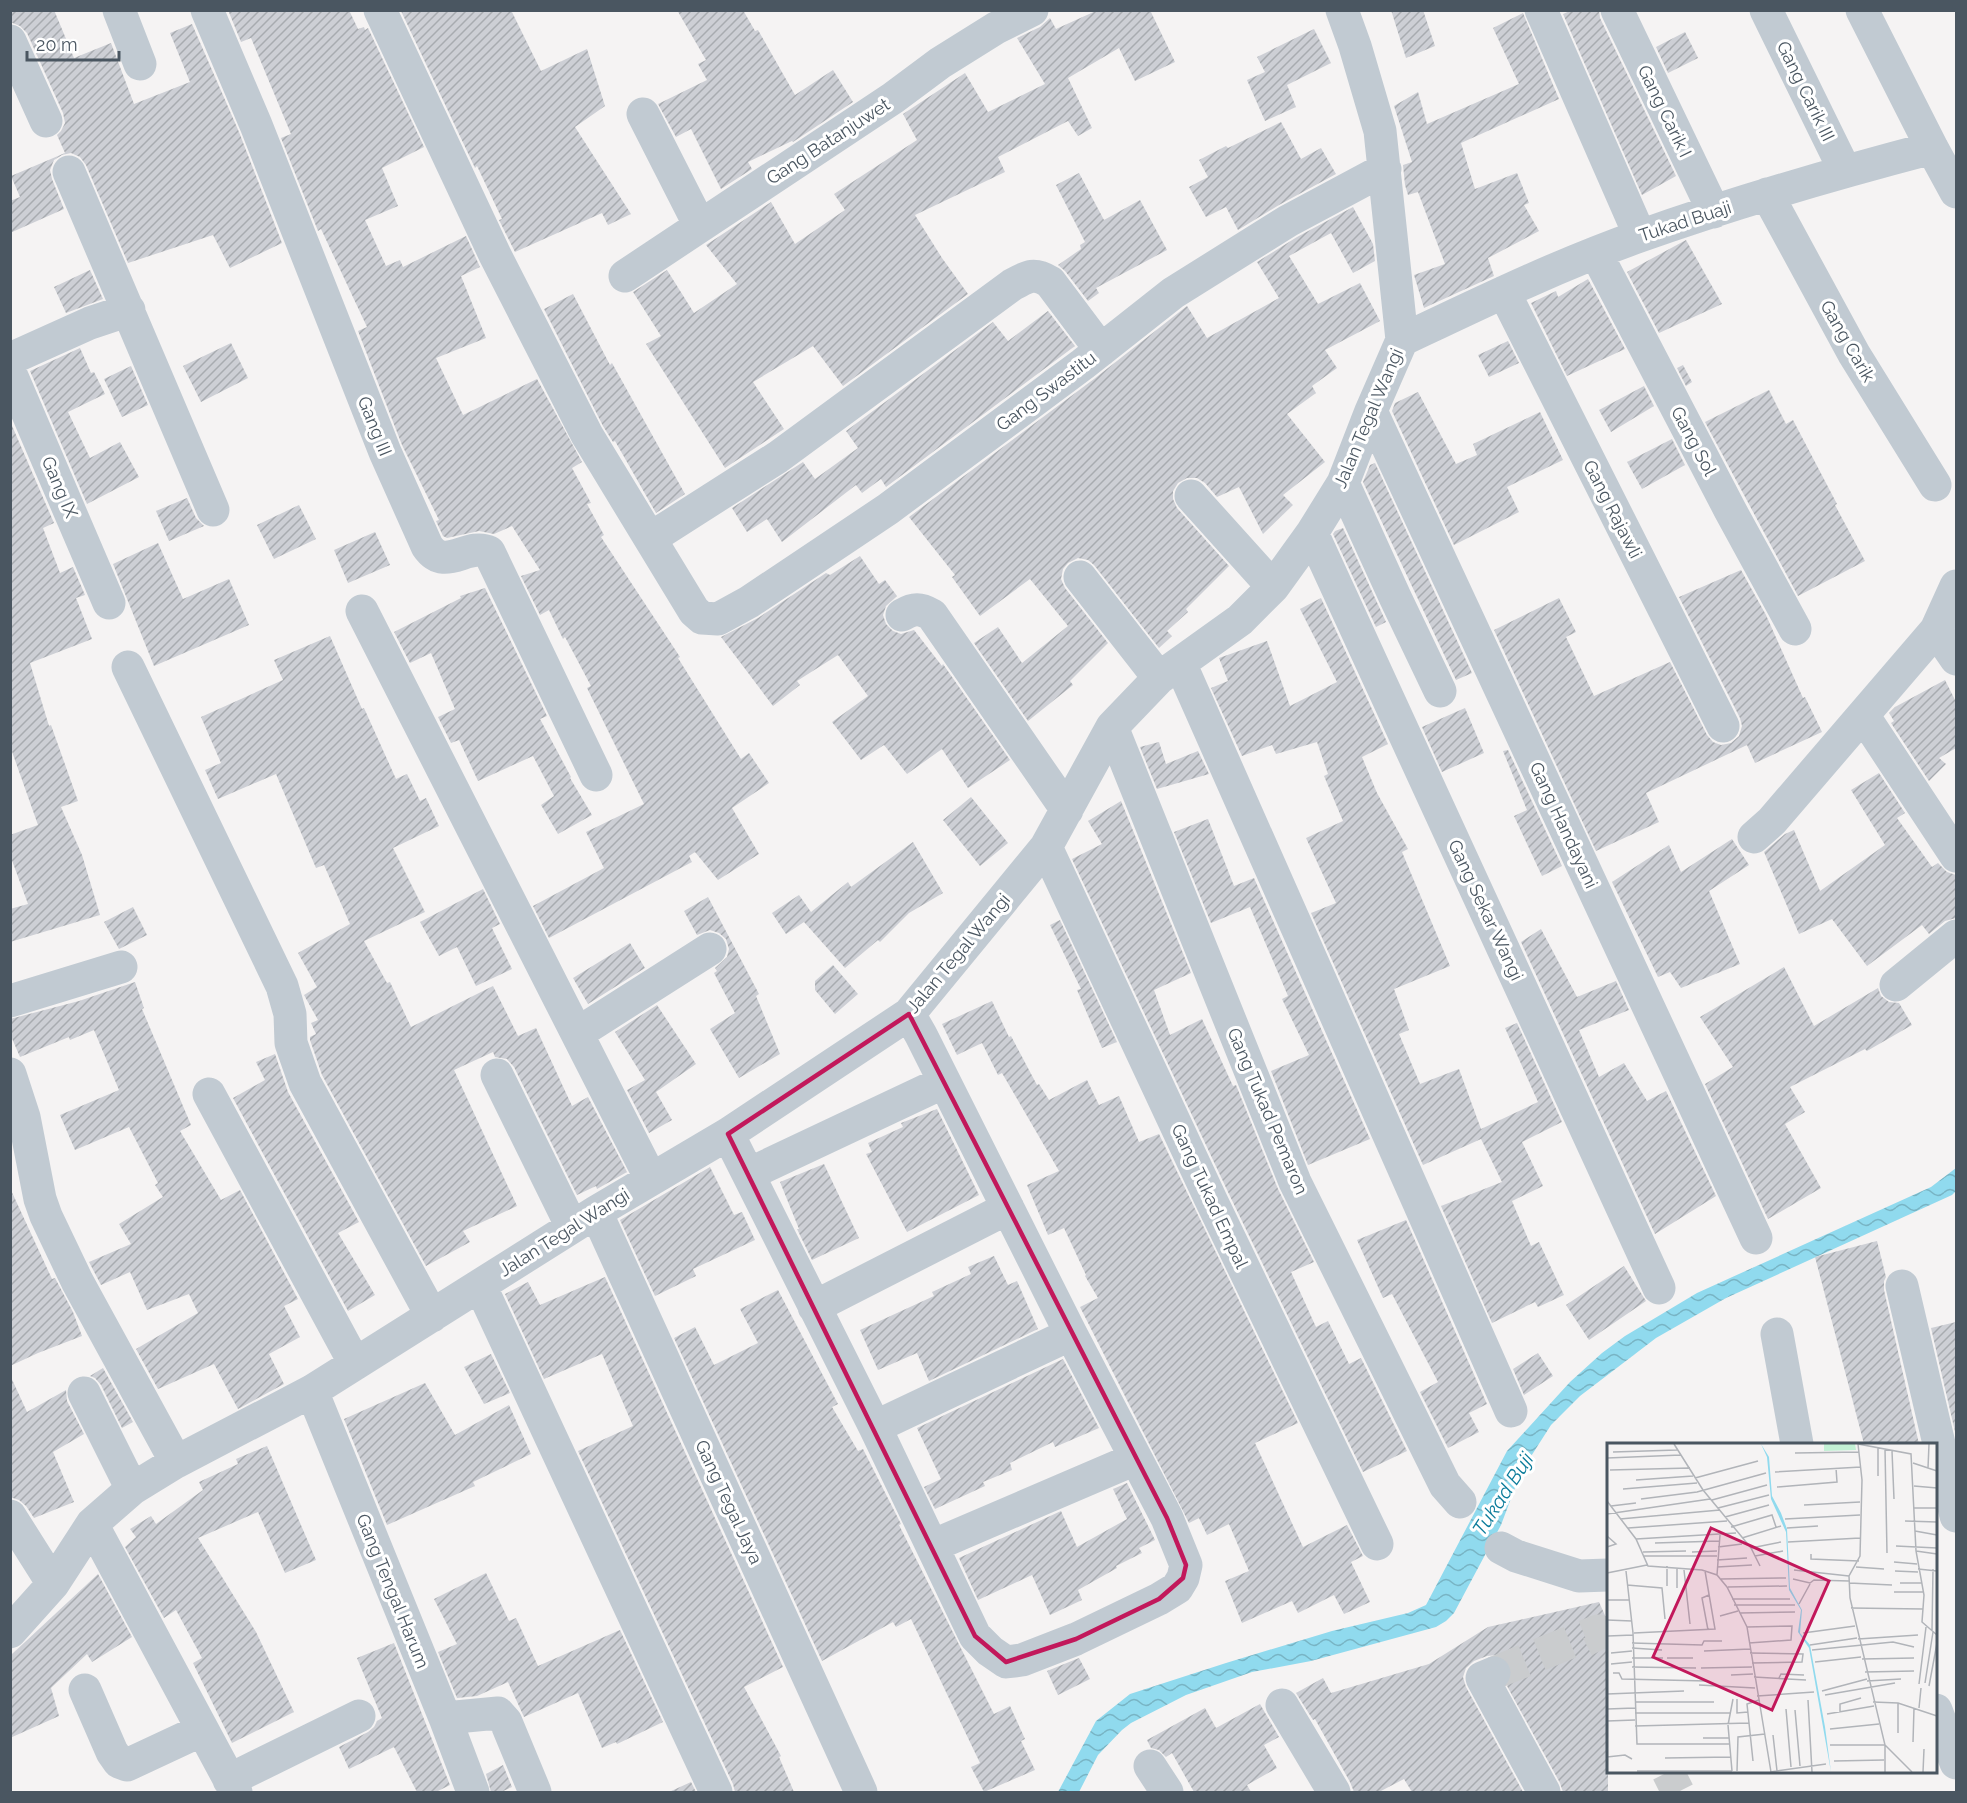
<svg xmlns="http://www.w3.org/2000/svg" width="1967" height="1803" viewBox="0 0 1967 1803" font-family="Raleway,sans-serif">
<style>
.water{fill:url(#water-waves)}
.building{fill:url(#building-hatch)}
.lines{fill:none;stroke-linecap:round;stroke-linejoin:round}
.minor-tunnel{stroke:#caccce;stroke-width:33;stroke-dasharray:33 16;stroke-linecap:butt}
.minor{stroke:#c1cad2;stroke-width:33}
.marked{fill:none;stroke:#c2185b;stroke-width:4.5;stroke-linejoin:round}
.labels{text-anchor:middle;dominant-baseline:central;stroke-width:6;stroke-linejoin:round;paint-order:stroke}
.street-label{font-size:18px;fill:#4a5661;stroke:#fff}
.water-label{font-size:20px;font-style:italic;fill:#0c7c9b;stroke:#fff}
.inset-road{fill:none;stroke:#b1b4b9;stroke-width:1.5}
.view{fill:#c2185b;fill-opacity:0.15;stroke:#c2185b;stroke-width:3}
.inset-edge{fill:none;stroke:#4a5661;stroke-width:3}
</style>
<defs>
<pattern id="water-waves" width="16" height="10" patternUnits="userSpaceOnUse" patternTransform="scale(1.5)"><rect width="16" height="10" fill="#90daee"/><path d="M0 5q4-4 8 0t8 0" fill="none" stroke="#78b4c4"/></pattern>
<pattern id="building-hatch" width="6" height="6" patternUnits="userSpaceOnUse" patternTransform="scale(1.5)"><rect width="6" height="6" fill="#cdcfd5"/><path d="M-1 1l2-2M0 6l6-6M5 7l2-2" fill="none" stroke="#a8abb0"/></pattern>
</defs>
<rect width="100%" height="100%" fill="#f5f3f3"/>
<path class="water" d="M1956,1168v23l-4,4 -226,103 -70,40 -76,58 -29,29 -30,47 -20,53 -47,88 -8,8 -10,6 -125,34 -59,11 -66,23 -55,28 -9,7 -24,25 -19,37h-21l38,-71 34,-27 96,-31 106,-32 76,-18 18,-8 81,-154 63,-69 32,-29 23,-17 72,-43 234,-106z"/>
<path class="building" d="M10,10h44l20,48 37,-15 23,61 56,-22 -20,-49 22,-9 47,108 43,111 -52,25 -17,-33 -85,28 -42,-98 -6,-8 -9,-4 -9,2 -8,5 -4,10 2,9 12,30 -54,24v-32l10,-4 -9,-21 54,-23 -8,-18 4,-4 4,-8 -2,-10 -36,-80 -7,-7 -10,-4z
M228,10h121l9,19 6,-2 1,3 3,-2 56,119 -42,21 16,38 -33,14 21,46 14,-6 3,7 63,-31 14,31 -19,9 25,62 -50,20 27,57 74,-36 45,83 -10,6 19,35 -4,1 17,31 -3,2 79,120 -2,1 63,101 8,-6 20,30 -37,25 27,46 -41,26 -23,-28 -6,4 3,6 -143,76 -16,-32 71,-38 -18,-36 58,-28 -57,-116 4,-2 -26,-49 -2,2 -14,-29 -9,5 -19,-39 19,-6 -28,-44 -18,8 -15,-3 -32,7 -4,-2 -7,-15 3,-1 -37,-75 -44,-114 9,-4 -46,-98 -3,2 -37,-93 10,-4 -40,-96 -10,4z
M511,10l30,61 46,-22 18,57 -30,21 56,87 -23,11 -6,-12 -87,39 -16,-32 3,-1 -25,-53 -2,2 -74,-157z
M677,10h66l12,21 3,-1 37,65 38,-25 20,32 -60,40 -1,-1 -44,21 4,7 -31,20 -30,-60 -15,8 -18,-33 49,-24 -9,-16 8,-4z
M1098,10h52l25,52 -40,19 -16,-33 -51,30 24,50 -14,8 -10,-15 -70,36 7,15 -90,43 27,43 26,36 -125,92 -30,-40 -60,36 31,47 -59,39 -79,-124 15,-8 -28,-44 34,-22 27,43 43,-29 -31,-39 65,-43 24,42 50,-34 -11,-16 83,-54 -14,-26 62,-41 23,39 57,-28 -28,-46 23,-11 10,-9 6,11z
M1391,10h32l12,36 -29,12z
M1572,10h27l1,8 76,158 -34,19 -79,-181z
M1523,13l36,86 -98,44 14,46 42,-16 12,30 -5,2 15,26 -51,27 6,18 -70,32 -10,-33 31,-11 -27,-72 -10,3 -3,-10 -2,-20 9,-3 -18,-56 24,-14 9,32 92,-40 -26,-56z
M1314,29l17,34 -44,22 9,22 -31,14 -18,-41 18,-8 -8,-15z
M1685,32l13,26 -30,15 -12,-26z
M1281,122l20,37 20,-11 15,26 -57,31 -41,25 -12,-23 -20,10 -17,-30 19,-10 -9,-17 27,-14 2,2z
M1079,173l25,47 36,-20 27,50 -71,38 3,5 -11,8 -23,-30 -7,-6 23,-16 -1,-4 5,-3 -29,-57z
M1353,207l20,37 2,17 -22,12 -22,-40 -42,23 29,48 42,-21 20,38 -55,29 12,18 -25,18 4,7 -29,21 38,48 -42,33 10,10 -30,29 -24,-47 -22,10 -12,-14 -8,-5h-10l-9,5 -5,8v8l4,9 52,58 -43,43 2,3 -21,19 5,5 -13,12 -65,-83 -6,-5 -10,-2 -10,5 -5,6 -2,10 4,9 43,55 -38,38 3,4 -45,36 -54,-78 24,-16 24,36 46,-37 -38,-47 -50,37 -28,-39 3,-2 -46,-58 185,-138 93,-73 20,32 72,-40 -22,-36 40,-25z
M1686,240l36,64 -63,29 -32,-61z
M90,270l13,29 -37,14 -12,-26z
M1588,279l37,70 -58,27 -36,-73 25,-12 2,6z
M573,294l37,71 2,-2 73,131 -29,19 -41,-72 -2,1 -10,-16 -59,-117z
M1048,311l27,35 -189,141 -5,-8 -19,14 -6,-8 -74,57 -15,-23 -20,13 -15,-24 71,-46 12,17 43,-31 -12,-17 147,-109 15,19z
M1508,341l11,22 -30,14 -11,-22z
M231,343l17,35 -47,24 -18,-36z
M80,348l11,25 3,-1 11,22 -37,18 22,46 30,-16 19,35 -52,27 -57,-133z
M1683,365l9,17 -6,4 -9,-18z
M131,366l17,39 -26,12 -18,-38z
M1644,386l10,20 -43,26 -12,-22z
M1769,390l17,34 7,-4 44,84 -2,1 30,56 -67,35 -93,-174z
M1418,392l38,72 21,-9 -4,-11 67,-32 23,48 -56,27 12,25 -65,33 -62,-134 3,-8z
M10,421l44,102 -11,5 17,45 13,-6 12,28 -9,3 16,41 -62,24 19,63 2,-1 27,76 -17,6 21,48 18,60 -90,27v-33l18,-5 -18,-49v-20l28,-10 -28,-79z
M1672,439l13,26 -43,24 -15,-27z
M1375,463l97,210 -16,7 -93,-198 7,-17z
M187,498l9,20 8,8 -35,15 -13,-30z
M299,505l17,34 -42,20 -17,-34z
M1343,528l43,94 -10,5 -43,-93 2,-3z
M375,532l15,33 -42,18 -14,-33z
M158,543l25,56 46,-20 20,46 -95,41 -41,-102z
M860,556l19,28 6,-4 12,16 -11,10 -3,9 3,9 7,7 8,3 13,-4 28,36 1,-2 67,96 -42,28 -26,-39 -35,25 -23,-29 -23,15 -29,-38 36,-26 -30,-41 -41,26 3,4 -27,21 -52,-69 37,-19 68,-45 4,2z
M1741,570l25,45 37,83 2,-1 17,35 -67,31 -8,-18 -101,48 13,29 -63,29 -102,-221 65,-32 17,34 -10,5 28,59 76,-34 37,73 6,7 8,3 10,-2 8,-7 3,-10 -2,-8 -61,-121z
M485,588l62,128 -7,3 31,58 -1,1 22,37 -34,19 -17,-29 13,-9 -21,-40 -55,25 -19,-41 -8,3 -13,-26 17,-8 -24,-56 -21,10 -16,-31 67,-34 -1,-2z
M1321,598l67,146 -26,13 15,36 31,56 -6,3 48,114 -56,23 15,41 -10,4 21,50 39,-15 22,60 57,-27 -33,-74 12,-5 45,99 -40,20 21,44 -31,15 19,45 8,-4 25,53 -26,12 -3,-5 -43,21 -51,-117 61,-24 -21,-43 -58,26 -112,-252 25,-10 -30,-65 37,-17 -19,-45 4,-2 -11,-32 -41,12 -4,-9 -30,11 -31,-68 17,-7 -9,-23 48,-17 23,65 47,-24 -37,-73z
M330,636l32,73 2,-1 32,71 11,-5 13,27 6,-3 13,28 -46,22 32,64 -61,29 23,42 3,-1 21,45 82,-41 25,50 18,-8 36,78 16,-9 39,75 -30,17 -1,-3 -19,9 -63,-128 -7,-8 -12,-2 -2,-5 -39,18 63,136 -54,25 7,11 -44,24 -104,-191 -12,-35v-3l6,-3 -5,-11 7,-3 -14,-25 13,-8 -19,-34 52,-29 -26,-59 -8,3 -40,-94 -58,25 -13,-29 16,-7 -20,-46 82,-37 -9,-20z
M1945,680l11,22v46l-17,10 7,6 -17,17 -38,-58 3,-2 -5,-8 6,-6z
M1465,708l19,45 -42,19 -20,-45z
M1159,742l7,22 32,-13 11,23 -52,15 -17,-42z
M1508,750l54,116 -20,10 -28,-60 13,-6 -24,-59z
M1879,773l26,40 -8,5 35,49 6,-4 9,9 9,3v43l-11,3 -16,13 -7,-9 -55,41 -35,-47 -33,15 -35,-82 21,-18 9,-4 26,61 65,-46 -34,-55z
M971,797l37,46 -28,23 -37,-46z
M1121,801l70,172 -37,17 16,45 32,-16 31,67 3,-1 42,104 36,73 -23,10 25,55 12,-6 21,43 12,-6 46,93 -44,21 -135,-280 -156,-333 30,-15 -14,-23z
M1208,819l26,67 20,-8 116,261 -62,26 -37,-94 38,-16 -27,-56 6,-3 -38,-89 -39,16 -37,-91z
M1732,839l17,26 -40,26 31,73 -59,24 -11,-16 -12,5 -46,-95 57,-37 12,27z
M913,842l30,51 -34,20 -29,29 -2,-2 -33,28 -41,-46 -18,12 -14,-21 27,-18 12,17 37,-30 3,5z
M483,889l17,35 -8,4 20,41 -36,17 -19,-39 -18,9 -19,-34z
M708,897l51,97 -3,2 24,58 -41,24 -29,-49 25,-16 -21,-40 3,-2 -2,-3 12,-11 2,-8 -3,-10 -7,-6 -9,-3 -13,5 -13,-24z
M133,907l14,28 -28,14 -15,-27z
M1060,920l57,122 -15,6 -25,-58 4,-1 -31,-64z
M1541,929l36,68 39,-16 13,29 -50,20 20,47 25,-14 23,38 19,-10 50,105 -61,38 -134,-292z
M630,943l15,25 -57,36 -15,-26z
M833,965l25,29 -23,20 -20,-24v-9z
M1784,967l30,59 64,-38 3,8 8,6 10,1 13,22 -45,26 -2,-2 -75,38 15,25 -20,12 36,64 -53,31 -63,-135 28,-17 -33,-50z
M135,982l9,26 -2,1 49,116 -11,6 41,69 19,-10 58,109 -14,7 16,31 -31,17 15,30 -46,25 -24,-45 -56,25 -22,-40 62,-36 -9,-19 -42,16 -17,-38 -29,13 -12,-23 42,-18 -12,-20 44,-27 -8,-12 3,-2 -29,-56 -54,23 -15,-35 59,-25 -25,-60 -24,10 -1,-3 -49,20 -10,-23v-15l69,-18z
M992,1001l17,36 2,-1 26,49 2,-1 10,16 38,-20 12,25 20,-9 20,46 20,-8 139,289 -43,20 48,104 44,-22 16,31 -12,6 19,40 -26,12 -10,-19 -36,18 -6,-12 -50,22 -17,-42 24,-10 -20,-47 -22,11 -8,-17 -10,5 -109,-216 18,-9 -13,-22 1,-1 -22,-47 -16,7 -21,-50 32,-14 -57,-98 -4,2 -16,-32 -25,12 -15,-31z
M657,1005l39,59 -40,28 16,28 -23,13 -22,-43 18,-10 -30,-48z
M275,1054l13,38 71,130 -21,11 37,62 -27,16 -115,-213 32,-18 -9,-18z
M937,1109l42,86 -72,37 -41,-78 6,-2 -4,-9 35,-16 -2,-4z
M824,1164l35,74 -47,22 -15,-31h2l-19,-47z
M710,1167l24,48 8,-3 13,28 -62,29 3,7 -41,20 -35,-76z
M10,1188l42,91 3,-1 18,34 9,24 -44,17 -28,13z
M1406,1220l81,184 -18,9 10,19 -31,16 -28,-56 18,-10 -46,-88 -9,4 -26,-58z
M1877,1241l9,36 -2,4v9l35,154h-55l-49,-187z
M994,1256l14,29 9,-4 21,48 -109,52 -12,-28 -39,17 -18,-40 74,-34 -2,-4 39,-18 -3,-7z
M1624,1266l22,35 -57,39 -23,-35z
M605,1277l178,390 -39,20 37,69 -2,1 15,35h-59l-2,-8 -155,-333 55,-25 -31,-72 -58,25 -39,-85 23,-12 12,23z
M778,1290l60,114 -6,3 26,44 5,-2 38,75 -2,1 95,189 16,-8 15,33 -4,2 14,29 -51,22 -13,-25 9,-4 -69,-144 -15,8 -3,-5 -71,39 -148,-323 21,-11 19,38 44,-22 -18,-34z
M1956,1322v114l-25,-108z
M1538,1353l15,23 -29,19 -11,-26z
M491,1354l19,39 -26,11 -20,-37z
M1063,1359l36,69 -44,19 -2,-5 -43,21 2,7 -29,12 2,4 -50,23 -11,-22 17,-8 -24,-51z
M103,1368l30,54 -11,6 -21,-43 -6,-7 -5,-2z
M10,1375l17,37 39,-22 1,11 17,33 -31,18 21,50 -40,16 -8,-12 -7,-6 -9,-3z
M425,1383l30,52 54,-30 22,49 -58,28 2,4 -88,39 -43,-106z
M267,1446l49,114 -31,13 -27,-61 -60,26 58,94 38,80 -62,31 -39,-80 9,-5 -26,-48 -12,8 -39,-71 11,-10 -6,-8 21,-13 5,8 47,-34 -4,-8 39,-18 -2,-5z
M1127,1483l28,57 -16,8 3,5 -26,13 1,2 -39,22 4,10 -32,15 -18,-40 -54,25 -19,-42 102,-47 16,36 50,-28 -14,-30z
M486,1573l23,48 7,-3 22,48 82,-36 43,92 -46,22 -1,-2 -14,6 -24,-55 -54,24 -16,-35 -31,14 -20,2 -19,-46 19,-8 -23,-45z
M98,1574l34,63 -40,25 -5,-8 -36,34 8,28 -49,22v-82z
M1599,1602l9,20v170h-45l-3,-9 -53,-97 5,-10 -1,-11 -5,-6 -9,-4 -10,1 -13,5 -8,7 -3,9 3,10 57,105h-111l-8,-13 -25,13h-25l-4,-10 -35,-63 -2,1 -17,-27 27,-15 8,15 98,-29 59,-37z
M394,1643l56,142 -14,7h-19l-23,-45 -45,22 -10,-22 29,-15 6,-5 3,-6 5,-3 -25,-60z
M1079,1658l11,21 -32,16 -11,-24z
M1260,1704l19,33 -15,8 13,23 -30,17 4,7h-57l-22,-39 -6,4 -7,-7 -8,-2 -4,-8 58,-32 11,20z
M503,1765l9,22 -11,5h-10l-5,-18z
M691,1782l5,10h-27z"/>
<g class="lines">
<path class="minor-tunnel" d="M1494,1673l104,-42 10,20
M1668,1772l10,20"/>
<path class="minor" d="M119,10l21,54
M207,10l49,115 129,327 42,94c18,27 40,-4 62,6l107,223
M380,10l115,245 92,180 107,176 8,7 16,1 31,-17 139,-93 195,-145 90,-71 115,-72 97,-52
M1541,10l99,226
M1617,10l97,202
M1766,10l79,161
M1862,10l70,138 24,44
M10,41l36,80
M643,114l57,112
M69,172l144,338
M1767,194l87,160 81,131
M1596,253l134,257 65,119
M625,276l268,-178 47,-35 56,-35 36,-18
M1504,292l219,434
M1402,340c78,-37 156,-75 238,-104 96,-34 193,-62 292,-88
M10,359l80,-36 39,-13
M10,372l99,231
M1371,411l385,827
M1343,483l52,114 45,94
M1191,496l82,91
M1312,533l347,755
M651,538l127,-81 234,-172c16,-9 22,-13 38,-3l51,68
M1080,577l79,101
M362,611l289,568
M902,615c12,-7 18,-7 30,0l135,195
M1936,630l20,29
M1180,663l331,748
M128,667l154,319 8,28 1,29 14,40 127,233
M1863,715l93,141
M1112,727l183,455 150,303 15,17
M1754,837l18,-16 164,-191 20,-44
M1046,847l165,353 166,344
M1896,985l60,-49
M10,1001l111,-34
M578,1033l132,-84
M10,1074l14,43 16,82 6,17 31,65 99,181
M497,1075l75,152
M209,1094l146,270
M728,1134l147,293 100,209 15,15 16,11 16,-2 54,-21 83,-40 18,-11 6,-10 3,-13 -19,-47 -96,-184 -150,-299 -12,-21
M749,1174l195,-92
M596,1212l265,580
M480,1285l236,507
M1902,1286l54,230
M814,1307l194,-99
M1777,1334l20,110
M312,1391l133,327 28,74
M84,1393l48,96
M875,1427l196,-93
M10,1516l43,68
M92,1524l144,268
M932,1546l203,-87
M1501,1548l15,8 63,20 29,-1
M10,1632l43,-48 39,-60 40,-35 44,-27 136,-71 284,-179 132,-78 181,-120 137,-167 66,-120 47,-49 81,-58 33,-33 39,-54 31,-50 28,-72 31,-71 -22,-209 -25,-85 -13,-36
M1494,1673l-12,5 62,114
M85,1690l27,62 7,10 8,3 75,-35
M1282,1705l52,87
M1936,1710l20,53
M445,1718l53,-5 8,9 29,70
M1150,1766l17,26
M229,1780l130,-64"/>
</g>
<path class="marked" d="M909,1014l258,504 19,47 -3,13 -24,21 -83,40 -70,23 -31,-26 -247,-502z"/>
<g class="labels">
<g class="street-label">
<text transform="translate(1806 91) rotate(64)">Gang Carik III</text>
<text transform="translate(1665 111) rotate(64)">Gang Carik I</text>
<text transform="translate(828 141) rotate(-33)">Gang Batanjuwet</text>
<text transform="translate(1685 221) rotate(-18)">Tukad Buaji</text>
<text transform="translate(1848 341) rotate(60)">Gang Carik</text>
<text transform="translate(1046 391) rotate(-37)">Gang Swastitu</text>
<text transform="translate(1368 418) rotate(-67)">Jalan Tegal Wangi</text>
<text transform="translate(375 426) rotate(68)">Gang III</text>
<text transform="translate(1694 441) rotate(62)">Gang Sol</text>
<text transform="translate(60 487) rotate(67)">Gang IX</text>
<text transform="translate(1613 509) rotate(63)">Gang Rajawli</text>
<text transform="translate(1564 825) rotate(65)">Gang Handayani</text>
<text transform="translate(1486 910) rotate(65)">Gang Sekar Wangi</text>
<text transform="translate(958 953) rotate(-50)">Jalan Tegal Wangi</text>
<text transform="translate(1268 1111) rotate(67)">Gang Tukad Pemaron</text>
<text transform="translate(1210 1196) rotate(65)">Gang Tukad Empal</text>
<text transform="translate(564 1232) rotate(-32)">Jalan Tegal Wangi</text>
<text transform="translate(729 1502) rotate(65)">Gang Tegal Jaya</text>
<text transform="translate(393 1591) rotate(68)">Gang Tengal Harum</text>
</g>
<g class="water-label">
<text transform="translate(1503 1494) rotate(-57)">Tukad Buji</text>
</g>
</g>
<g transform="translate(1607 1443)">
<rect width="330" height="330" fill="#f5f3f3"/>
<path d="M217,1h31l1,6 -32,1z" fill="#c3f1d5"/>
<path d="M154,1l8,13 3,39 9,17 6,16 3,59 12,22 -2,23 10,12 15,82 6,45 -22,-124 -11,-16 3,-22 -12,-20 -3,-58 -15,-33 -4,-42z" fill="#90daee"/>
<path class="inset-road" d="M67,1l29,46 48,58 9,18M271,5v28M278,6l2,104M285,8l2,48M6,9l64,-2M188,10l64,-1M0,15l74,-3M306,20l24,8M321,25l1,-24M3,27l80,-2M168,29l86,-5M88,35l63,-17M29,37l57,-4M307,43l23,2M170,44l60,-5 -1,-14M16,46l74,-6M34,56l56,-7 69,-19M105,57l55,-15M0,58l29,38 12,27 54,4 15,5 10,12 20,40 24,145M197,62l56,-3M4,63l25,-3M111,65l51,-13M307,65h23M0,71l103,-15M118,74l44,-12M13,76l100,-9M178,76l75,-4M298,78l32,1M124,84l41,-12 4,12M21,85l99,-7M180,85l31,-2M308,88l22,4M0,93l9,8 -9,3M135,95l39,-12M29,96l100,-6M181,99l72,-4M48,100l64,-2M289,103l41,2M111,104l24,-3M144,105l30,-6M309,108l21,3M36,109l43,-1M85,109l25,-1M204,111v5l48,2M37,113h73M148,113l28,-5M110,117l30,-2M287,119l23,2M60,123v20M110,124l35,-2M249,124l28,2M311,126l19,2M77,127l6,54M187,127l55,6M19,128l7,62 4,111h92M288,128l23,1M0,130l40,-8M110,132l3,-40M114,136l65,-1M186,136l17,4 4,-3 35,1M242,140l43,2M293,140h22M20,142l35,3 3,31M121,144l59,-1M70,145v-19M287,149h30M125,156h58M0,157h22M192,161l11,-20M127,162h61M244,165l72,1M133,170l55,-1M113,173l18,-5M0,177l25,1M140,184l45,-1 -1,14 -42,3M101,187l-6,-32 7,-3M325,187l1,-61M27,190l81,-4 -10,-58M196,190l52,-7M1,193l25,-1M251,196l60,-4M25,200l70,2 2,-4h18M203,202l47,-7M25,205l30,2M205,207l81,-8 21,5M97,208l46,-2M4,210l21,-2M143,210l53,1 -1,8 -50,1M25,215h31M60,215h26M255,216l52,-1M208,219l46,-5M4,221l21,-2M25,224l64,1M94,225l51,-1M258,229l49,-1M6,230h6l3,6 85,2M124,232l22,-1M147,234l52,3M172,235l2,-4 23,1M260,238l34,-2M318,240l8,-51M312,241l7,-57M92,242l56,3M322,243l8,-43M215,248l45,-12M0,251l77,-3M218,252l70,-12M150,253l57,-4M130,256v14l11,-1M201,257l4,72M28,259h79M266,259l25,1 39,13M291,260v30M312,265l2,-20M0,266l28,-1M179,266l5,58M188,267l5,56M233,269v-8l21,-6M28,270h95M220,271l47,-8M0,278l28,-1M28,283l114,-3M223,286l49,-5M166,292l4,36M96,295h26M306,299l1,-34M223,302h55M278,302l27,27M0,314l18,-2 7,4M58,315l66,-1M146,318l-6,-57 12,-4M227,318l50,-1M30,328h95M125,328l-4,-46 5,-26M130,328l1,-34 27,-3M163,329l56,-8M278,329v-27l-35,-147 -1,-22 11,-20 2,-76 -4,-36 53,10 5,97 8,44 -2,27 15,13M316,329l1,-23"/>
<path class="view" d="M104,85l118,53 -57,129 -119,-53z"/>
<rect width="330" height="330" class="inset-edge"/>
</g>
<rect width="1967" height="1803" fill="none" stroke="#4a5661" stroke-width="24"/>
<path d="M27 51v9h92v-9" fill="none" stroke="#4a5661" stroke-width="3"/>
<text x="36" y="51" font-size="18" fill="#4a5661" stroke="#ffffff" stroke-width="4.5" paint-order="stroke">20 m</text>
</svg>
